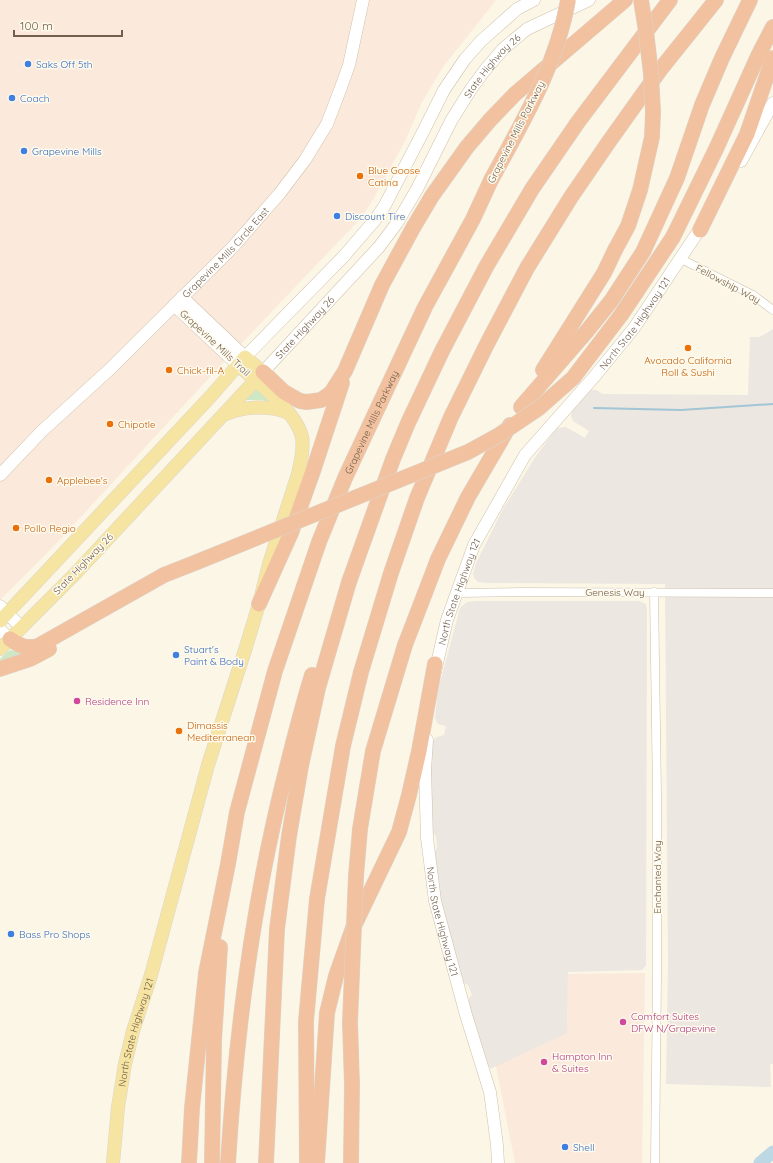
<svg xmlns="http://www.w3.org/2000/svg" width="773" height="1163" viewBox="0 0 773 1163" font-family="Quicksand,sans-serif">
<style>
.commercial{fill:#fbe9db}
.industrial{fill:#ece7e0}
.green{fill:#cee8c5}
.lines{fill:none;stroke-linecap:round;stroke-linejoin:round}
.stream{stroke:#a2c6d5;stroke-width:2}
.river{stroke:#bcd8e4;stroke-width:13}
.street-casing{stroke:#cdbfad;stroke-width:9}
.secondary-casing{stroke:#cfc1aa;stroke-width:13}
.primary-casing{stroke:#dbd6d0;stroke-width:14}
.highway-casing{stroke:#dbd6d0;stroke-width:16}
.street{stroke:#fff;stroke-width:8}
.secondary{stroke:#fff;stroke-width:12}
.primary{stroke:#f6e4a2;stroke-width:13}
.highway{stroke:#f2c2a0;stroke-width:15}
.highway-bridge-casing{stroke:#dbd6d0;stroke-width:16;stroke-linecap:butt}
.highway-bridge{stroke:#f2c2a0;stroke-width:15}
.shop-dot{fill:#3f7fe0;stroke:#fefaed;stroke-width:1.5}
.food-dot{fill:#e8710a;stroke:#fefaed;stroke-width:1.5}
.hotel-dot{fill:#d1479c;stroke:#fefaed;stroke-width:1.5}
.labels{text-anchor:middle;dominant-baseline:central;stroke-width:3;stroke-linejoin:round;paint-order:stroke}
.shop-label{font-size:10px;fill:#366cbe;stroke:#fefaed;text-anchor:start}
.street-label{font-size:10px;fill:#73604c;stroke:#fefaed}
.food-label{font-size:10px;fill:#c56008;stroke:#fefaed;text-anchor:start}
.hotel-label{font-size:10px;fill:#b23c85;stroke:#fefaed;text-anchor:start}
</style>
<rect width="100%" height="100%" fill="#fbf6e6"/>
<path class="commercial" d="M0,0h496l-53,67 -22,37 -15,35 -35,64 -12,17 -139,146 -166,180 -54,54z
M645,973l-3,190h-127l-20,-102 72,-32 1,-55z"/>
<path class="industrial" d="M773,329v735h-3l1,23 -105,-3 2,-121 -3,-379 -177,-1 -10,-1 -4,-4 -1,-4 3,-11 27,-54 33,-53 21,-28 9,-1 19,11 4,-7 -16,-10 -2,-5 1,-6 14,-16 5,-4h5l7,4 145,1 2,-58h10z
M477,601h162l7,3 1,6 -1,356 -4,4 -74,2 -1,61 -77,36 -22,-64 1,-7 3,-3 -4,-10 -6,-3 -22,-77 -6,-53 3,-4 -1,-12 -4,-3 -3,-45 2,-44 3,-5 3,-2 7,-2 2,-9 -8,-2 -3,-6 3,-28 22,-82 7,-6z"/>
<path class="green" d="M255,387l17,16 -10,-3h-18z
M11,650l17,3 -28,14v-8l7,-7z"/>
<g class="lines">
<path class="stream" d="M594,408l87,2 92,-6"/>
<path class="river" d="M760,1163l13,-11"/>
<defs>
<path id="street" d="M681,259l72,36 20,15
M654,592l3,202v183l-2,186
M457,593l66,-1 250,1"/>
<g id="secondary">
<path d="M741,161l32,-58"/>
<path d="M182,297l63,60 99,-101 31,-36 10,-15 39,-75 20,-40 21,-31 16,-18 36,-32 17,-9"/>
<path d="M174,305l64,60"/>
<path id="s1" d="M263,372l116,-125 18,-24 20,-34 34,-68 20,-32 14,-19 18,-21 24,-20 62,-29"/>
<path id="s2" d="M0,475l42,-44 68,-62 122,-121 48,-55 25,-33 22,-36 13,-34 9,-25 14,-65"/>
<path d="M0,606l21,21"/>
<path d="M0,630l10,9"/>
<path id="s3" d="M435,672l12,-52 27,-75 51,-90 69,-78 40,-49 70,-105"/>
<path id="s4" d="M427,740l-2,30 2,68 8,63 31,114 24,77 7,53 1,18"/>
</g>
<g id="primary">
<path d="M226,414c21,-8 40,-9 61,-2"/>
<path d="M0,621l211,-225 34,-39 18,15 -189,203 -74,74"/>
<path id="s5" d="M113,1163l5,-56 7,-43 8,-33 18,-56 57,-210 38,-118 13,-43 10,-40 29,-90c3,-12 6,-25 4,-37 -6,-26 -44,-54 -64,-72"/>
</g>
<g id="highway">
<path d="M700,230l47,-96 26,-76"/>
<path d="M673,237l43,-88 42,-93 15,-29"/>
<path d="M543,370l61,-97 11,-23"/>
<path d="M263,372l21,20 16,9 7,1 14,-2 10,-7 14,-22 37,-86 31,-57 19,-32 35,-49 23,-27 25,-26 110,-94"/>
<path d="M521,407l66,-76 24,-30 32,-49 34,-74 25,-73 20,-47 28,-58"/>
<path d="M425,593l13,-34 30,-62 42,-72"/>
<path d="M259,604l32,-71 22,-62 29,-88"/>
<path d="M10,639c10,7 16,10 28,7l126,-71 33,-13"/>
<path d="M0,669l30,-10 19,-10"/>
<path d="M350,1022l2,63 -1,78"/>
<path id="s6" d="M189,1163l3,-55 14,-135 22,-109 9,-52 38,-141 44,-129 26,-64 80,-171 48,-88 18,-39"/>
<path d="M212,1163l2,-123 6,-93"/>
<path d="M228,1163c8,-132 25,-263 58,-392 8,-32 16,-64 26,-96"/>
<path d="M266,1163l11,-234 12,-93 12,-70 17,-78 31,-106 44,-123 15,-36 34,-72 44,-84 46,-78 46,-67 92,-122"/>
<path d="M307,1163l-1,-142 11,-122 26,-153 18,-74 30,-99 26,-75 34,-81 36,-73 40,-76 44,-71 37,-54 52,-73 56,-70"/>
<path d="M317,1163l10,-150 9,-37 17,-48 46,-96 10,-37 10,-44 16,-87"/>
</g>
</defs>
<use href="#street" class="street-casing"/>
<use href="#secondary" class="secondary-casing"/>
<use href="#primary" class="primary-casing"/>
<use href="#highway" class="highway-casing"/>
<use href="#street" class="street"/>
<use href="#secondary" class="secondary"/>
<use href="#primary" class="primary"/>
<use href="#highway" class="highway"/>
<defs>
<path id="highway-bridge" d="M491,180c31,-57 66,-115 77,-180
M615,250l13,-24 12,-36 12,-53 1,-25 -2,-38 -5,-43 -5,-31
M197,562l271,-110 31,-17 40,-27 34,-30 48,-63 52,-78
M350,1022l6,-146 4,-47 13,-78 32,-106 20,-52"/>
</defs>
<use href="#highway-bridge" class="highway-bridge-casing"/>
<use href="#highway-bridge" class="highway-bridge"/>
</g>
<g class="shop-dot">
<circle cx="28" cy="64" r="4"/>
<circle cx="12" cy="98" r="4"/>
<circle cx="24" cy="151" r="4"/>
<circle cx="337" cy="216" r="4"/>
<circle cx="176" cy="655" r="4"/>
<circle cx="11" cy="934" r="4"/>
<circle cx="565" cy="1147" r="4"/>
</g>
<g class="food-dot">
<circle cx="360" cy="176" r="4"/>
<circle cx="688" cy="348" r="4"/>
<circle cx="169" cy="370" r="4"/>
<circle cx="110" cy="424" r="4"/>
<circle cx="49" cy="480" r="4"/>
<circle cx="16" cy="528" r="4"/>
<circle cx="179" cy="731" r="4"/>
</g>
<g class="hotel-dot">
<circle cx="77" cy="701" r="4"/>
<circle cx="623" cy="1022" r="4"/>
<circle cx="544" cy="1062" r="4"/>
</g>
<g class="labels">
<g class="shop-label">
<text x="36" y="64">Saks Off 5th</text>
<text x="20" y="98">Coach</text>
<text x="32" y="151">Grapevine Mills</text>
<text x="345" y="216">Discount Tire</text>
<text x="184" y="649">Stuart's<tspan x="184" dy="12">Paint &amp; Body</tspan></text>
<text x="19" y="934">Bass Pro Shops</text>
<text x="573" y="1147">Shell</text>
</g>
<g class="street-label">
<text stroke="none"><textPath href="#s1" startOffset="385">State Highway 26</textPath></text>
<text transform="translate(516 132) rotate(-63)">Grapevine Mills Parkway</text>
<text stroke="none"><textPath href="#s2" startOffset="317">Grapevine Mills Circle East</textPath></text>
<text transform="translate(728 284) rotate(28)">Fellowship Way</text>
<text stroke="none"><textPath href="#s3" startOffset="408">North State Highway 121</textPath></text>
<text stroke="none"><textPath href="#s1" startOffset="61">State Highway 26</textPath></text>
<text transform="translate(215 343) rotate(43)">Grapevine Mills Trail</text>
<text stroke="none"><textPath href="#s6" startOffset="768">Grapevine Mills Parkway</textPath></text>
<text transform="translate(83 564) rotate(-46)">State Highway 26</text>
<text stroke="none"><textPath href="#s3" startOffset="84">North State Highway 121</textPath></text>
<text x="615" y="592">Genesis Way</text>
<text transform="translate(657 877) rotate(-90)">Enchanted Way</text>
<text stroke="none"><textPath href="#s4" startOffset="183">North State Highway 121</textPath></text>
<text stroke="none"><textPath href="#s5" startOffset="133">North State Highway 121</textPath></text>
</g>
<g class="food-label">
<text x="368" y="170">Blue Goose<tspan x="368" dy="12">Catina</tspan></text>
<text x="688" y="360" text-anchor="middle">Avocado California<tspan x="688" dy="12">Roll &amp; Sushi</tspan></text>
<text x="177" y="370">Chick-fil-A</text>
<text x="118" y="424">Chipotle</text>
<text x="57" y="480">Applebee's</text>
<text x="24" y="528">Pollo Regio</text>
<text x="187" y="725">Dimassis<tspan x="187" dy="12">Mediterranean</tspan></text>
</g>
<g class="hotel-label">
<text x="85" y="701">Residence Inn</text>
<text x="631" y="1016">Comfort Suites<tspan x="631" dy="12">DFW N/Grapevine</tspan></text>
<text x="552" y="1056">Hampton Inn<tspan x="552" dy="12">&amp; Suites</tspan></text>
</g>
</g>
<path d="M14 30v6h108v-6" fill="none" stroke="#73604c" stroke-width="2"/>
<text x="20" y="30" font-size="12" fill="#73604c" stroke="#fefaed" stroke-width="3" paint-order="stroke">100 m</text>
</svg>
